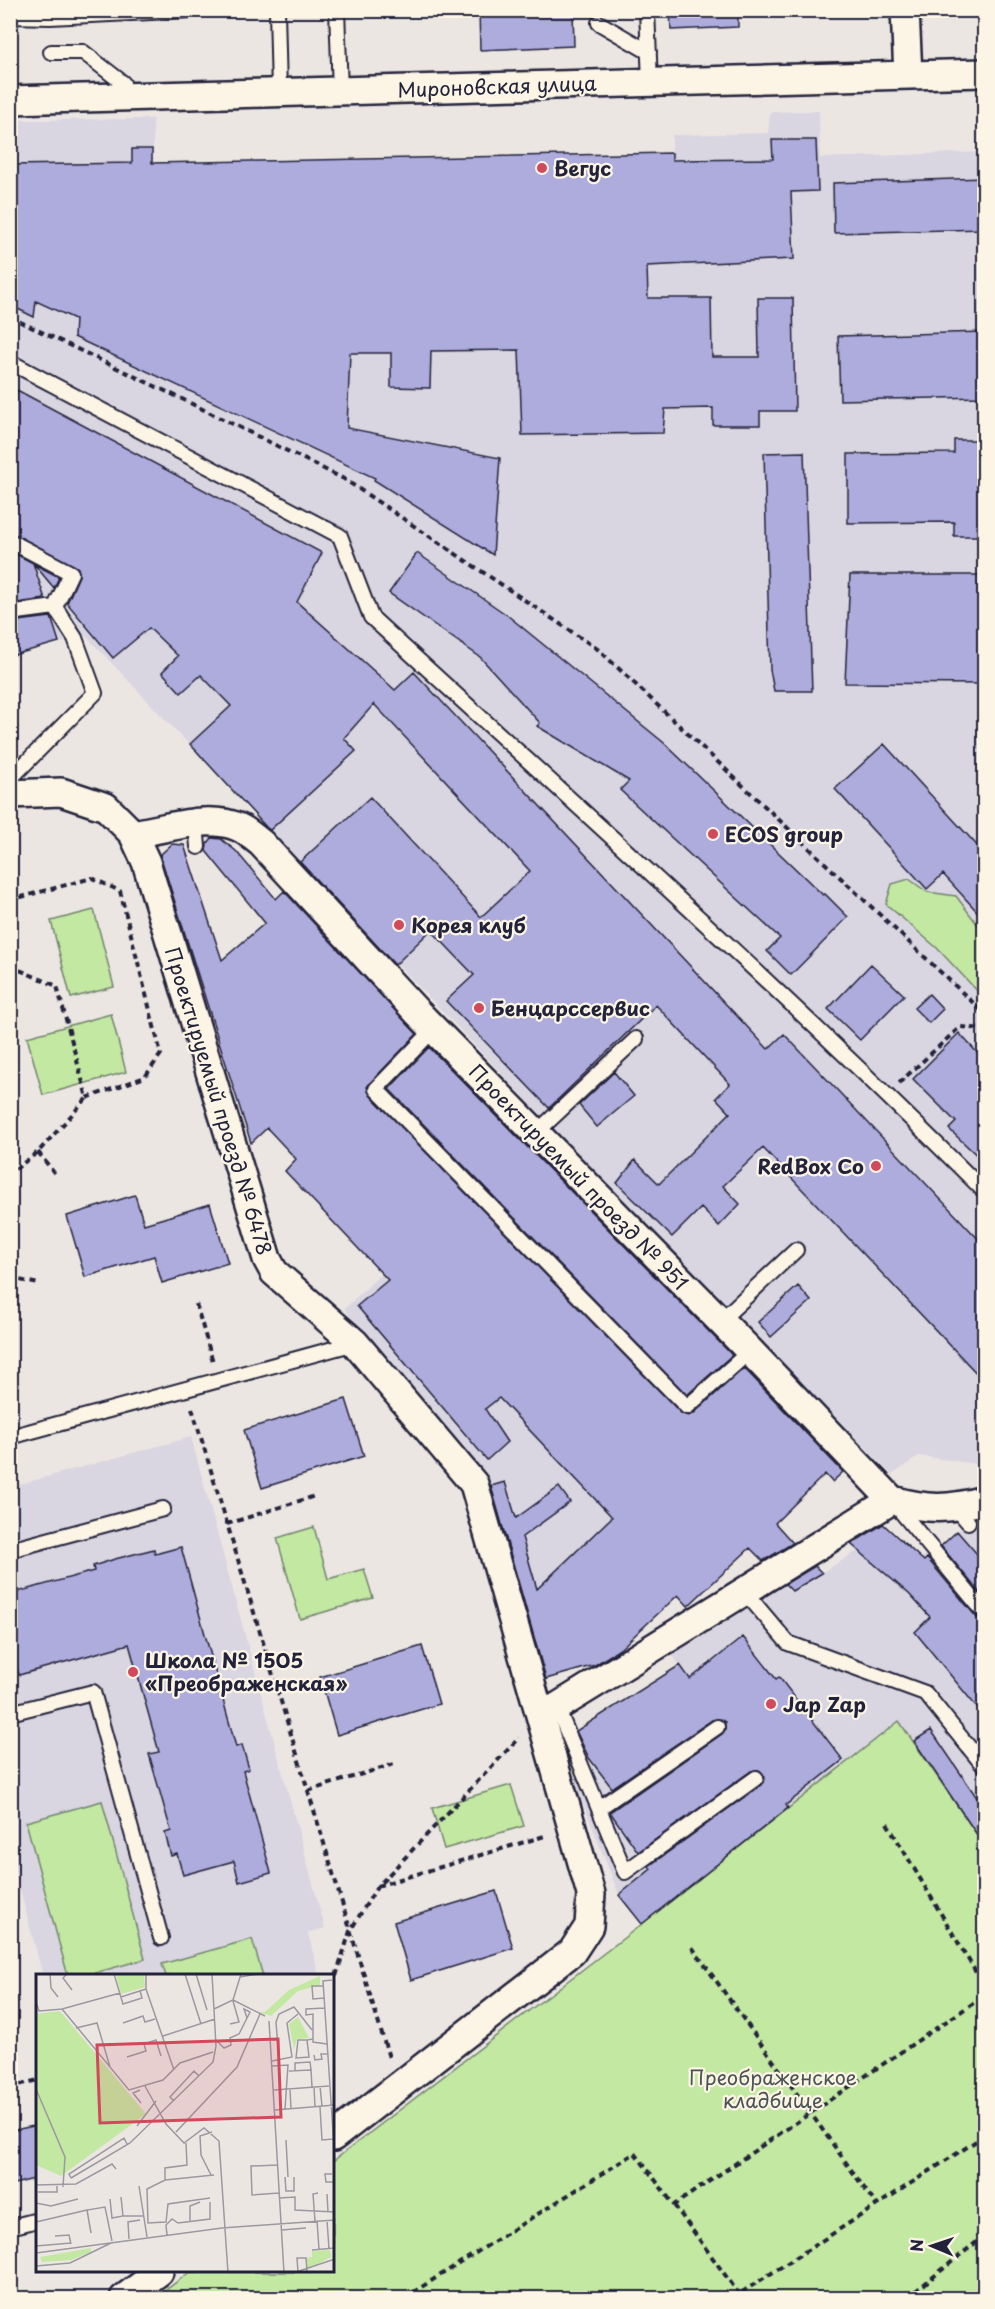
<svg xmlns="http://www.w3.org/2000/svg" width="995" height="2309" viewBox="0 0 995 2309" font-family="'Playpen Sans',sans-serif">
<style>
.built{fill:#d9d5e1}
.green{fill:#c3e8a2;stroke:#72856e;stroke-width:1.5}
.building{fill:#adacdd;stroke:#22223b;stroke-width:1.5}
.lines{fill:none;stroke-linecap:round;stroke-linejoin:round}
.service-casing{stroke:#22223b;stroke-width:18}
.minor-casing{stroke:#22223b;stroke-width:32}
.path{stroke:#22223b;stroke-width:4;stroke-dasharray:6 4.5;stroke-linecap:butt}
.service{stroke:#fcf5e5;stroke-width:14}
.minor{stroke:#fcf5e5;stroke-width:27}
.poi-dot{fill:#d1495b;stroke:#fcf5e5;stroke-width:2}
.labels{text-anchor:middle;dominant-baseline:central;stroke-width:4.5;stroke-linejoin:round;paint-order:stroke}
.street-label{font-size:20px;fill:#22223b;stroke:#fcf5e5}
.poi-label{font-size:20px;font-weight:bold;fill:#22223b;stroke:#fcf5e5;text-anchor:start}
.park-label{font-size:20px;fill:#4a5455;stroke:#fcf5e5}
.inset-road{fill:none;stroke:#9b98a0;stroke-width:1.5}
.view{fill:#d1495b;fill-opacity:0.15;stroke:#d1495b;stroke-width:3}
.inset-edge{fill:none;stroke:#22223b;stroke-width:3}
</style>
<rect width="100%" height="100%" fill="#ece6e3"/>
<filter id="ink" filterUnits="userSpaceOnUse"><feTurbulence type="fractalNoise" baseFrequency=".0167" numOctaves="2"/><feDisplacementMap in="SourceGraphic" scale="12" xChannelSelector="R" yChannelSelector="G"/><feConvolveMatrix kernelMatrix="1 2 1 2 8 2 1 2 1" color-interpolation-filters="sRGB"/></filter>
<g filter="url(#ink)">
<path class="built" d="M819,111l1,47 164,-6v1313l-65,-9 -27,19 -337,-345 -469,-494 -75,20v-536l142,-1v44l519,-10v-18l96,-2 2,-21z
M382,1273l230,244 -66,63 69,74 -9,8 -64,19 -57,-193 -3,-17 -138,-162z
M191,1437l134,491 -17,5 11,43h-276l-32,-120 -1,-369z
M984,1514v331l-85,-124 -257,203 -23,-29 -45,-115 20,-16 -21,-31 107,-67 -10,-15 109,-70 11,11 69,-42 74,22 -12,-14 19,-12 28,-24z"/>
<path class="green" d="M909,879l18,13 29,4 28,37v63h-2l-45,-48 -51,-44 6,-20z
M94,910l20,77 -43,11 -20,-77z
M111,1014l15,58 -83,23 -16,-58z
M314,1527l14,52 36,-10 9,29 -73,21 -23,-81z
M899,1721l85,124v453h-829l35,-26h143v-111l309,-237z
M511,1785l13,41 -80,23 -12,-41z
M102,1801l43,158 -61,17h-16l-42,-154z
M252,1939l11,37h-97l-4,-12z"/>
<path class="building" d="M479,10h94l1,36 -94,4z
M670,10h68v17l-67,3z
M772,140h44l2,51 -27,1 3,67 -147,7 1,32h63l1,59h47l-1,-59h35l2,113h-35v14h-47v-17l-48,1 -2,24 -141,2 -3,-85 -88,1 -1,37 -39,-1v-34h-41l-3,75 153,30 -7,97 -119,-75 1,-2 -301,-141 1,-18 -39,-18 -2,16 -24,-12v-140l122,-2v-14h20v14l520,-10v7l101,-1z
M984,178v51l-150,4 -1,-50z
M984,332v65l-144,3 -2,-64z
M17,390l305,163 -25,49 98,88 19,-18 354,377 16,-15 200,211v136l-221,-233 -40,38 17,18 -21,22 -18,-18 -29,29 -55,-54 18,-23 24,24 71,-71 -14,-15 14,-14 -74,-79 -107,103 -103,-107 28,-26 -43,-45 -36,35 -95,-103 70,-65 111,120 49,-46 -156,-167 -30,34 12,13 -86,79 -3,-2 -77,-84 41,-38 -30,-31 -20,18 -19,-21 16,-16 -29,-28 -36,30 -46,-55 12,-27 -1,-8 -68,-36v-129z
M954,440h30v96h-30v-14l-106,1v-69l106,-1z
M804,452l8,239h-38l-4,-21 -6,-217z
M10,551l23,12 12,36 -35,5z
M417,553l90,62 156,127 160,153 2,-1 23,23 -57,58 -24,-24 13,-13 -160,-148 9,-9 -92,-55 3,-3 -60,-66 -91,-64z
M34,564l25,13 -5,11z
M850,575h134v109l-139,-1z
M51,617l8,25 -49,14v-34z
M884,744l100,109v66l-41,-45 -16,15 -92,-100z
M212,838l9,1 15,12 40,48 8,-8 133,143 -47,49 -3,4 3,8 311,318 7,3 5,-2 51,-46 99,104 -11,10 -7,-8 -50,49 18,20 -30,18 -13,-13 -62,58 -10,-11 -58,54 -25,16 -49,14 -55,-193 14,-4 11,36 43,-31 11,15 -48,35 15,52 75,-72 -113,-119 -14,11 22,33 -20,18 -130,-154 31,-26 -103,-109 11,-12 -29,-31 -16,15 -91,-288 12,-11 12,1 38,115 43,-37 -59,-72 1,-7z
M871,964l33,31 -44,45 -32,-31z
M929,994l14,15 -14,14 -15,-15z
M959,1033l25,27v102l-35,-33 7,-7 -43,-43z
M429,1047l303,308 -45,40 -298,-306z
M614,1072l20,24 -37,31 -18,-22z
M135,1195l9,29 66,-20 18,59 -66,20 -8,-27 -69,21 -18,-61z
M798,1286l13,15 -40,36 -13,-15z
M346,1399l18,57 -102,32 -18,-58z
M883,1524l41,37 3,-3 50,60 7,3v95l-69,-84 15,-15 -21,-23 -58,-50z
M957,1531l27,31v36l-43,-52z
M181,1547l55,200 6,-2 7,24 -6,2 28,102 -32,9 -5,-21 -51,14 -6,-21 -6,2 -6,-23 6,-2 -22,-77 10,-2 -30,-108 -110,31 -9,-30v-51l84,-23 -1,-5 22,-7 39,-10 1,5z
M815,1566l7,7 -30,18 -7,-7z
M743,1637l33,42 3,-2 64,83 -57,45 2,3 -146,116 -23,-29 32,-26 -2,-3 112,-81 4,-8 -6,-7 -8,1 -113,81 -28,-40 112,-78 3,-4v-8l-5,-3 -8,1 -100,68 -23,-30 -13,-27 104,-66 10,14z
M422,1646l17,58 -102,31 -17,-58z
M931,1730l53,78v37l-70,-104z
M496,1891l17,57 -102,32 -17,-58z
M38,2125v53l-28,7v-54z"/>
<g class="lines">
<defs>
<path id="service" d="M277,10l2,82
M337,10l3,81
M647,10l3,72
M10,16l40,1 142,-7
M599,23l50,29
M51,52h32l40,31 1,14
M10,362l330,174 31,81c206,189 415,376 613,574
M10,541l61,32 -16,34
M10,613l45,-6 20,31 20,55 -85,86
M196,823l2,24
M434,1029l-58,60 311,318 63,-56
M536,1133l100,-94
M720,1321l76,-71
M10,1437l345,-94
M894,1503l90,109
M956,1508l12,14
M10,1550l153,-41
M744,1591l44,52 137,50 59,73
M557,1707l68,165 131,-94
M10,1713l83,-21 68,246
M599,1808l118,-81
M10,2227l28,-7"/>
<path id="minor" d="M905,10l3,65
M10,100l974,-27
M10,794l51,-2 45,15 27,27 13,28 121,397 7,13 81,71 119,141 117,410 -2,32 -17,26 -239,185
M133,834c32,-5 74,-20 105,-7 8,3 16,11 23,16l157,170 332,338 142,149
M540,1715l17,-8 335,-207c36,10 56,10 92,0
M124,2298l35,-26"/>
</defs>
<use href="#service" class="service-casing"/>
<use href="#minor" class="minor-casing"/>
<path class="path" d="M10,317l172,82 162,80 255,171 385,363
M10,900l82,-22 28,13 41,163 -16,23 -58,21
M10,966l47,20 30,112 -49,54 -28,21
M899,1083l61,-56 24,2
M38,1152l17,22
M10,1278l29,6
M196,1304l17,58
M192,1408l198,653
M227,1524l88,-28
M308,1791l86,-27
M887,1823l97,163
M377,1886l171,-51
M692,1947l185,259
M333,1986l17,-55 27,-44 142,-149
M10,2087l28,-7
M674,2205l68,93
M404,2298l231,-145 39,52 310,-209
M733,2298l251,-162
M907,2298l77,-62"/>
<use href="#service" class="service"/>
<use href="#minor" class="minor"/>
</g>
</g>
<g class="poi-dot">
<circle cx="542" cy="168" r="6"/>
<circle cx="713" cy="834" r="6"/>
<circle cx="399" cy="925" r="6"/>
<circle cx="479" cy="1008" r="6"/>
<circle cx="876" cy="1166" r="6"/>
<circle cx="133" cy="1672" r="6"/>
<circle cx="771" cy="1704" r="6"/>
</g>
<g class="labels">
<g class="street-label">
<text transform="translate(497 86) rotate(-2)">Мироновская улица</text>
<text transform="translate(219 1101) rotate(73)">Проектируемый проезд № 6478</text>
<text transform="translate(579 1177) rotate(46)">Проектируемый проезд № 951</text>
</g>
<g class="poi-label">
<text x="554" y="168">Вегус</text>
<text x="725" y="834">ECOS group</text>
<text x="411" y="925">Корея клуб</text>
<text x="491" y="1008">Бенцарссервис</text>
<text x="864" y="1166" text-anchor="end">RedBox Co</text>
<text x="145" y="1660">Школа № 1505<tspan x="145" dy="23">«Преображенская»</tspan></text>
<text x="783" y="1704">Jap Zap</text>
</g>
<g class="park-label">
<text x="773" y="2077">Преображенское<tspan x="773" dy="23">кладбище</tspan></text>
</g>
</g>
<g transform="translate(36 1974)">
<rect width="298" height="298" fill="#ece6e3"/>
<path d="M108,0l1,13 -24,7 -5,-19zM284,2v9l-22,6 -27,25 -12,-4h6l24,-22zM24,37l86,103 -85,62 -25,-11v-151zM262,43l11,21 -12,1 -3,10 -5,-25zM55,274v4l-20,8 -29,2 -2,-5zM294,276l1,7 -24,13 -1,-12 6,-1v-6z" fill="#c3e8a2"/>
<path class="inset-road" d="M14,0l1,14 7,9M31,0l-4,4 9,12M78,0l9,30 19,-6 -2,-7M110,0v15l28,81M149,0l16,50M160,0l11,36M204,3l18,-3M296,6l-9,1 12,181M287,12h-11l1,13 11,-1M85,23l25,-8M197,26l32,16M0,28l3,9 23,-2 58,-16M289,34l-19,1v6l7,-1v28l14,2M26,35l67,81 34,-10 17,-17 33,-11M178,35l19,-9 8,-26M233,47l15,252M87,49l20,-7 2,6 10,-3M194,50l9,-2 -6,-21M40,54l21,-5 13,44M127,62l52,-17M271,66h-9l-2,18 13,-1 -2,-17 6,-1M181,67l7,7 7,-3 -1,-7 9,-4 11,-22 -6,-3 3,9M278,81l1,5 7,-1 -1,-5h6M91,83l19,-6 -2,-7 12,-4 5,16M236,87l20,-4 -5,-34 11,-9M243,87l-3,-39 3,-8 15,-7 18,23M236,92l16,-1 -3,44M253,97l22,-1 1,17M259,97v-8l15,-1 1,8M109,112l21,38 18,19 20,-15 15,13 9,132M284,112l2,20M278,113l1,20M0,115l29,68 -2,30M254,115l1,20M104,116l-7,3 8,10M238,116l55,-4M138,127l-4,-4 24,-26 5,5M284,133l2,33 11,-1M239,136l60,-5M101,152l19,-25M140,158l61,-65 23,-53M250,166l2,37M242,191l-27,1 1,29 27,-2M296,200h-7l1,8h9M175,201l-10,-20 -1,-19 12,-4M249,203l1,14h8v-14M35,204l59,-35 83,-81 3,-16 -4,-72M35,204l-2,-4 55,-36 3,6M129,206v-12l22,-3 -1,-22M0,211l40,-1 36,-20 4,5M103,212l8,51M2,218h19v-6M291,220l1,18M174,224l-42,6 -2,18 -18,1 -1,-34 18,-9 49,-5M243,224l16,-1v13l40,2M74,225l2,19 11,-2 -2,-19M0,229l15,3 27,-7M87,242h20M291,246l2,29M279,247l-2,-27 5,-1M281,247l2,28M0,248l51,-12M154,248v-16l10,-4M245,256l25,-2M55,259l-4,-23 18,-3 7,34M131,261l-1,-10 6,-6 6,4 32,-4v-17M19,262l14,-1 2,9M93,265l-1,-17 12,-2M0,272l35,-3M276,276l23,-2M0,279l186,-25 113,-8M0,292l34,-3 41,-20M262,298l-1,-14h9l1,13M257,299l42,-14"/>
<path class="view" d="M242,65l3,78 -181,6 -3,-78z"/>
<rect width="298" height="298" class="inset-edge"/>
</g>
<rect width="995" height="2309" fill="none" stroke="#fcf5e5" stroke-width="36"/>
<rect x="18" y="18" width="959" height="2273" fill="none" stroke="#22223b" stroke-width="2" filter="url(#ink)"/>
<g transform="translate(932 2246) rotate(272)" stroke="#fcf5e5" stroke-width="4.5" paint-order="stroke">
<path d="M0-4.5L10 22L0 15L-10 22Z" fill="#22223b"/>
<text y="-9" font-size="16" font-weight="bold" text-anchor="middle" fill="#22223b">N</text>
</g>
</svg>
